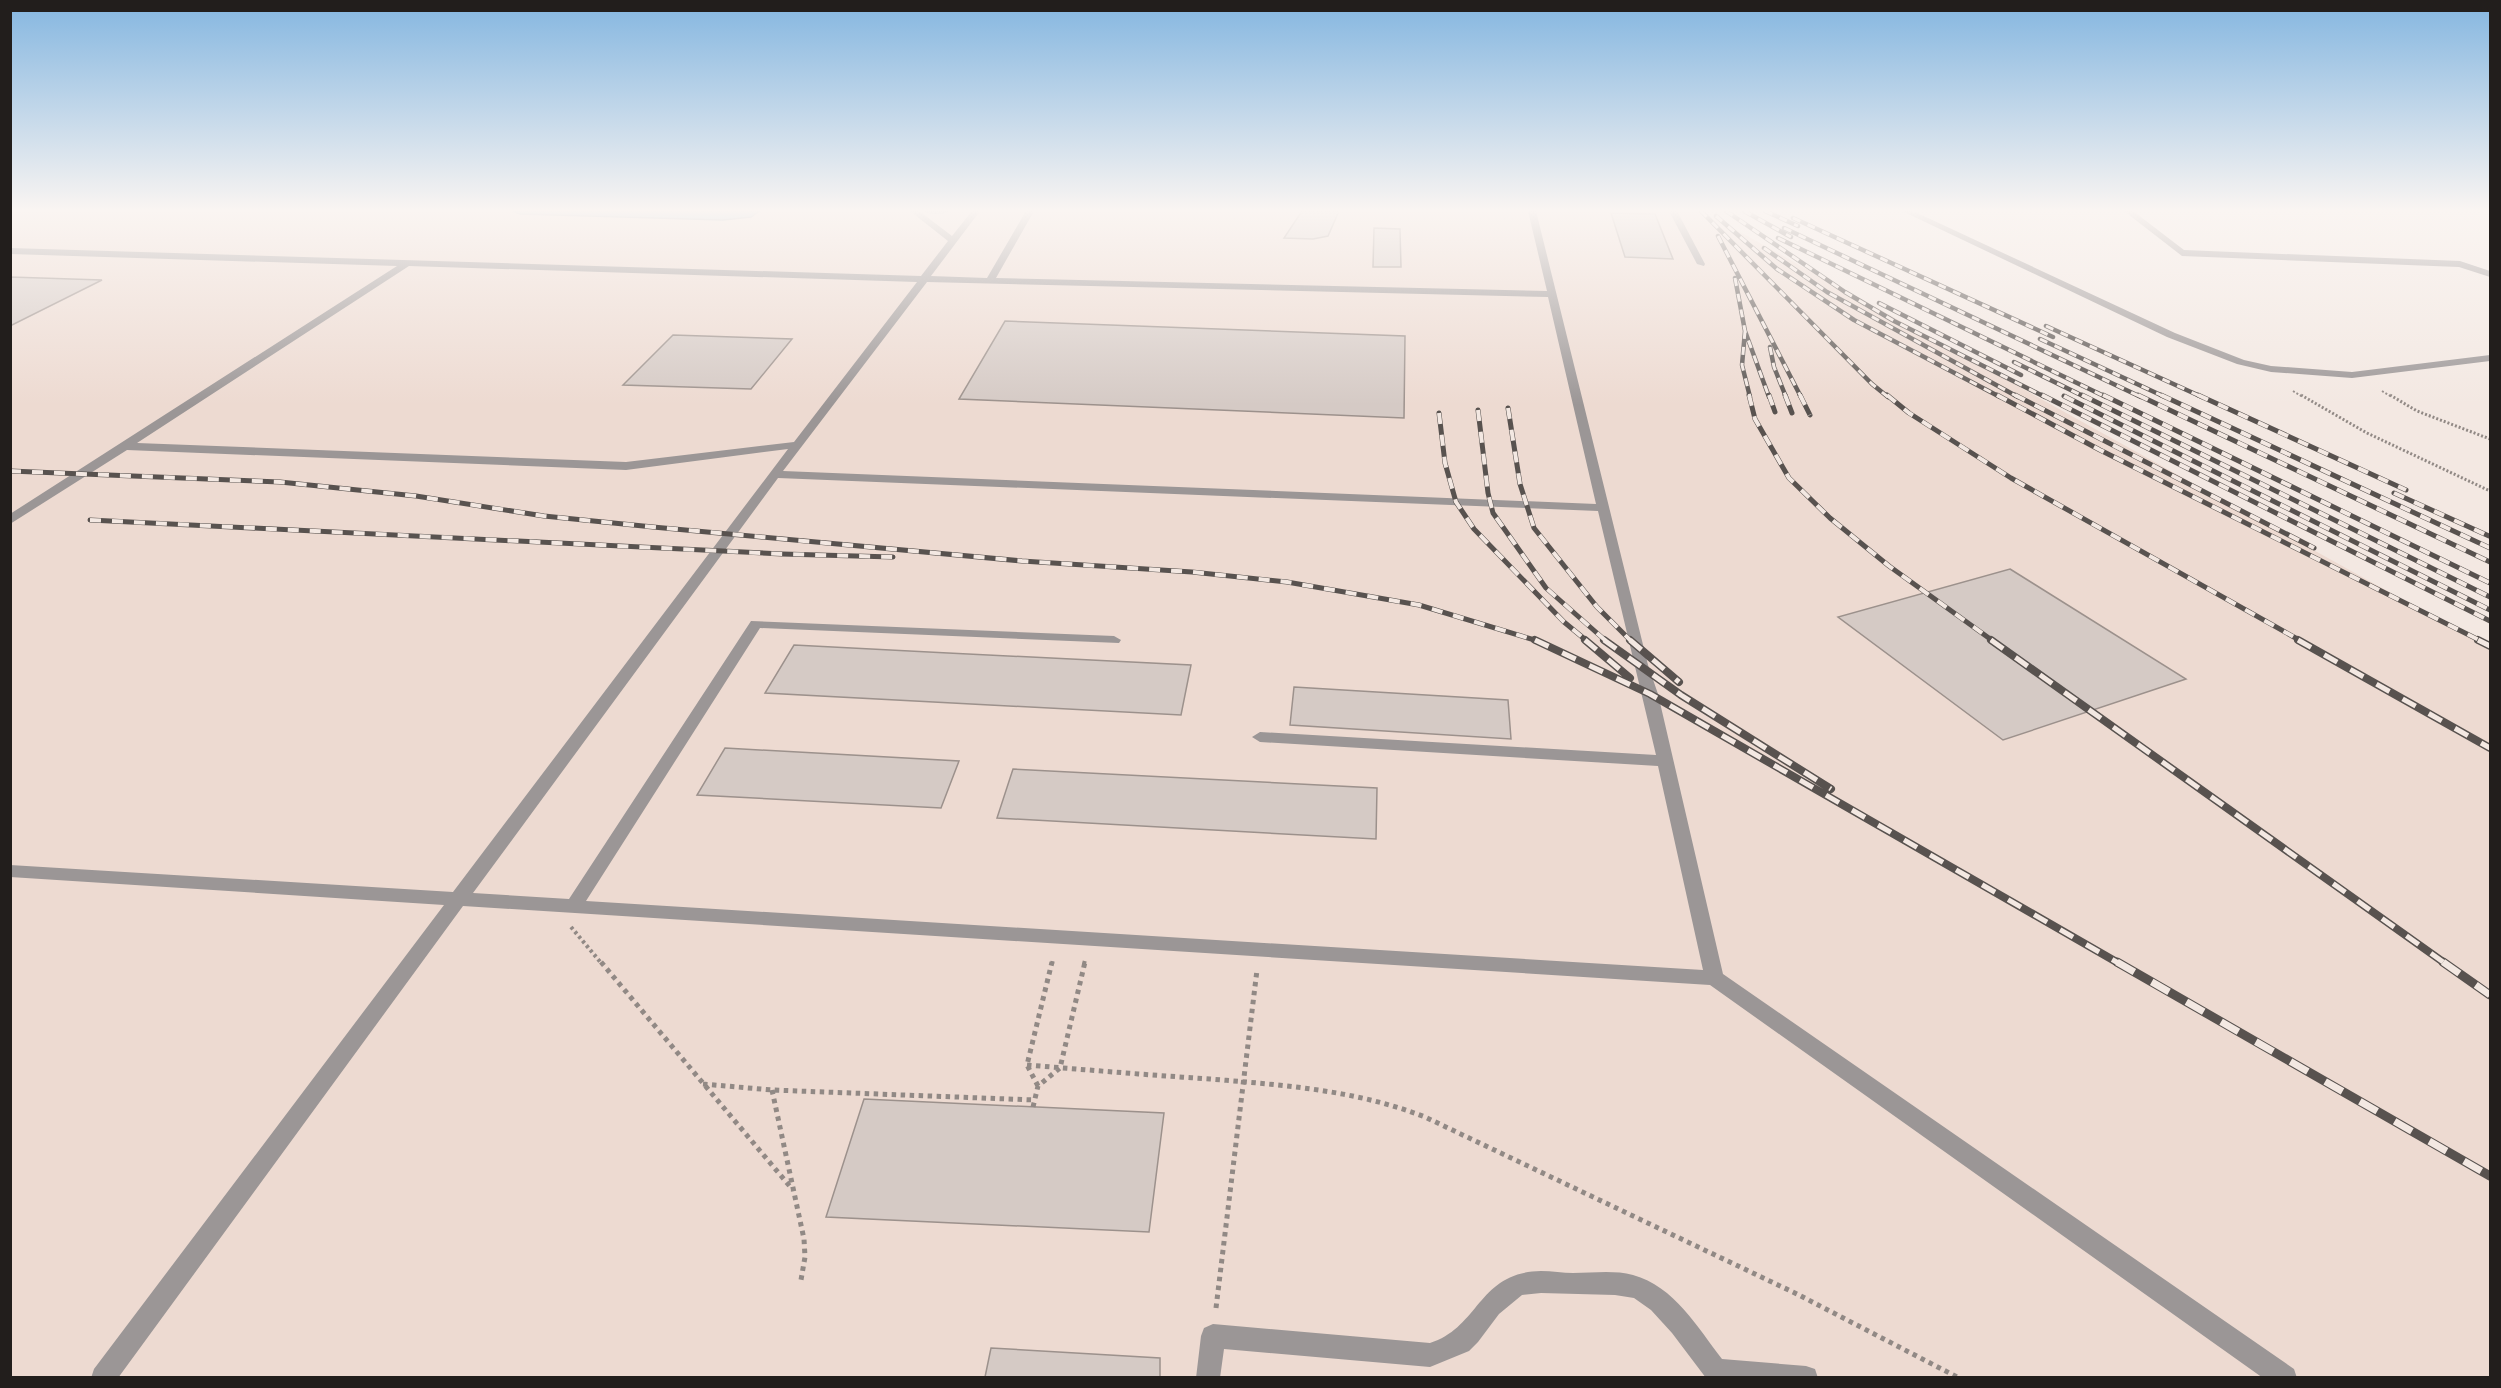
<svg xmlns="http://www.w3.org/2000/svg" width="2501" height="1388" viewBox="0 0 2501 1388" font-family="Lora,serif">
<style>
.built{fill:#eddad1}
.water{fill:#8fbad4;stroke:#6e8b9d;stroke-width:1.5}
.building{fill:#d5cac5;stroke:#9c918c;stroke-width:1.5}
.lines{fill:none;stroke-linecap:round;stroke-linejoin:round}
.path-far3{stroke:#918985;stroke-width:2;stroke-dasharray:2 2;stroke-linecap:butt}
.path-far2{stroke:#918985;stroke-width:3;stroke-dasharray:2 2;stroke-linecap:butt}
.path-far1{stroke:#918985;stroke-width:4;stroke-dasharray:3 3;stroke-linecap:butt}
.path{stroke:#918985;stroke-width:5;stroke-dasharray:4.5 4.5;stroke-linecap:butt}
.service{fill:#9b9696;fill-rule:evenodd}
.tertiary{fill:#9b9696;fill-rule:evenodd}
.rail-far3-casing{stroke:#58524f;stroke-width:4.5}
.rail-far2-casing{stroke:#58524f;stroke-width:5}
.rail-far1-casing{stroke:#58524f;stroke-width:8}
.rail-casing{stroke:#58524f;stroke-width:9}
.rail-far3{stroke:#f3e8e2;stroke-width:3;stroke-dasharray:8;stroke-linecap:butt}
.rail-far2{stroke:#f3e8e2;stroke-width:4;stroke-dasharray:11;stroke-linecap:butt}
.rail-far1{stroke:#f3e8e2;stroke-width:5;stroke-dasharray:15;stroke-linecap:butt}
.rail{stroke:#f3e8e2;stroke-width:7;stroke-dasharray:20;stroke-linecap:butt}
</style>
<rect width="100%" height="100%" fill="#f3e8e2"/>
<path class="built" d="M10,211h1692l788,437v729h-2479z"/>
<path class="water" d="M513,211h246l-8,6 -28,3 -203,-6z"/>
<path class="building" d="M1302,211h37l-11,25 -15,3 -29,-1z
M1611,213l44,1 18,45 -48,-2z
M1374,228l26,1 1,38h-28z
M10,277l92,3 -92,46z
M1005,321l400,15 -1,82 -445,-19z
M673,335l119,4 -41,50 -128,-4z
M2010,569l176,110 -183,61 -165,-123z
M794,645l154,8 243,12 -10,50 -416,-22z
M1294,687l214,13 3,39 -221,-14z
M725,748l234,13 -18,47 -244,-13z
M1013,769l364,19 -1,51 -379,-21z
M864,1099l300,14 -15,119 -323,-15z
M991,1348l169,10v19h-175z"/>
<g class="lines">
<path class="path-far3" d="M2293,391l10,6
M2382,391l10,6"/>
<path class="path-far2" d="M2301,395l66,38 123,58
M2390,395l27,16 73,28"/>
<path class="path-far1" d="M571,927l31,37
M1052,964l1,-5
M1084,964l1,-4"/>
<path class="path" d="M601,962l192,228
M1027,1065c61,5 122,10 183,14 73,6 146,11 215,38l372,177 162,84
M703,1084l69,6 263,10
M1038,1086l-11,-21 25,-103
M772,1090l32,149 1,18 -4,23
M1033,1107l5,-21 22,-18 25,-106
M1216,1308l41,-338"/>
<path class="service" d="M910,211h9l33,25 20,-25h8l-49,65 56,2 39,-67h8l-38,67 551,13 -19,-80h8l112,454 10,29 65,280 571,395 3,9h-34l-553,-393 -1247,-79 -345,472h-27l3,-9 350,-464 -434,-28v-12l443,27 335,-443 -162,21 -499,-20 -117,74v-10l387,-248 -387,-12v-6l911,28 27,-35zM409,266l508,16 -123,160 -168,20 -489,-19zM927,282l621,15 48,207 -813,-33zM778,478l820,33 58,244 -396,-23 -8,5 8,5 398,24 45,204 -1117,-69 174,-273 359,15 2,-3 -7,-4 -363,-15 -182,278 -96,-6z
M923,211h27c-6,4 -21,4 -27,0z
M1669,211h8l28,53 -1,2 -7,-2z
M2124,211h9l51,39 276,11 30,10v6l-31,-10 -277,-11z
M1541,1271c11,0 22,2 32,2 20,0 41,-3 60,2 41,11 65,53 89,84l84,7 9,3 3,9h-112l-34,-45 -21,-23 -17,-12 -19,-3 -74,-2 -19,2 -23,19 -21,28 -9,9 -39,16 -206,-18 -4,29h-24l5,-42 3,-8 9,-4 217,19c50,-16 48,-71 111,-72z"/>
<path class="tertiary" d="M1902,211h11l262,122 69,27 27,6 81,6 138,-17v6l-138,17 -81,-6 -34,-8 -70,-27z"/>
<defs>
<path id="rail-far3" d="M1701,211l171,173 16,13
M1726,211l119,81 49,29 151,76
M1744,211l47,26
M1765,211l33,15
M1716,216l61,53 77,51 146,77
M1793,218l260,119
M1784,228l357,169
M1718,236l83,161
M1778,238l328,159
M1764,248l63,44 191,105
M1735,278l10,53 24,66
M1879,303l142,72
M2046,326l156,71
M1745,331l-3,34 8,32
M2040,339l125,58
M1770,347l4,20 12,30
M2014,362l71,35"/>
<path id="rail-far2" d="M1749,395l6,24 34,59 41,40 59,48 104,75
M1769,395l6,17
M1785,395l7,18
M1800,395l10,20
M1887,395l22,18 102,65 290,163
M1997,395l103,55 381,191
M2015,395l299,153
M2042,395l448,226
M2082,395l408,202
M2103,395l387,188
M2138,395l352,167
M2161,395l329,153
M2198,395l208,95
M2064,396l426,214
M1508,408l12,76 14,44 63,79 34,34
M1478,410l10,83 5,20 53,75 60,53
M1439,413l6,50 11,39 18,27 90,93 23,19
M10,471l270,11 136,14 128,20 109,11 369,34 170,11 95,10 132,23 119,36
M2394,493l95,43
M90,520l692,34 111,3"/>
<path id="rail-far1" d="M1535,640l115,54 470,270
M1585,640l45,38
M1604,640l77,55 150,94
M1630,640l49,42
M1991,640l455,324
M2298,640l192,108
M2478,640l12,6"/>
<path id="rail" d="M2117,962l373,214
M2443,962l47,33"/>
</defs>
<use href="#rail-far3" class="rail-far3-casing"/>
<use href="#rail-far2" class="rail-far2-casing"/>
<use href="#rail-far1" class="rail-far1-casing"/>
<use href="#rail" class="rail-casing"/>
<use href="#rail-far3" class="rail-far3"/>
<use href="#rail-far2" class="rail-far2"/>
<use href="#rail-far1" class="rail-far1"/>
<use href="#rail" class="rail"/>
</g>
<linearGradient id="sky" x2="0" y2="1"><stop stop-color="#84b6e0"/><stop offset="0.52" stop-color="#faf5f2"/><stop offset="1" stop-color="#faf5f2" stop-opacity="0"/></linearGradient>
<rect width="2501" height="405" fill="url(#sky)"/>
<rect width="2501" height="1388" fill="none" stroke="#221e1c" stroke-width="24"/>
</svg>
